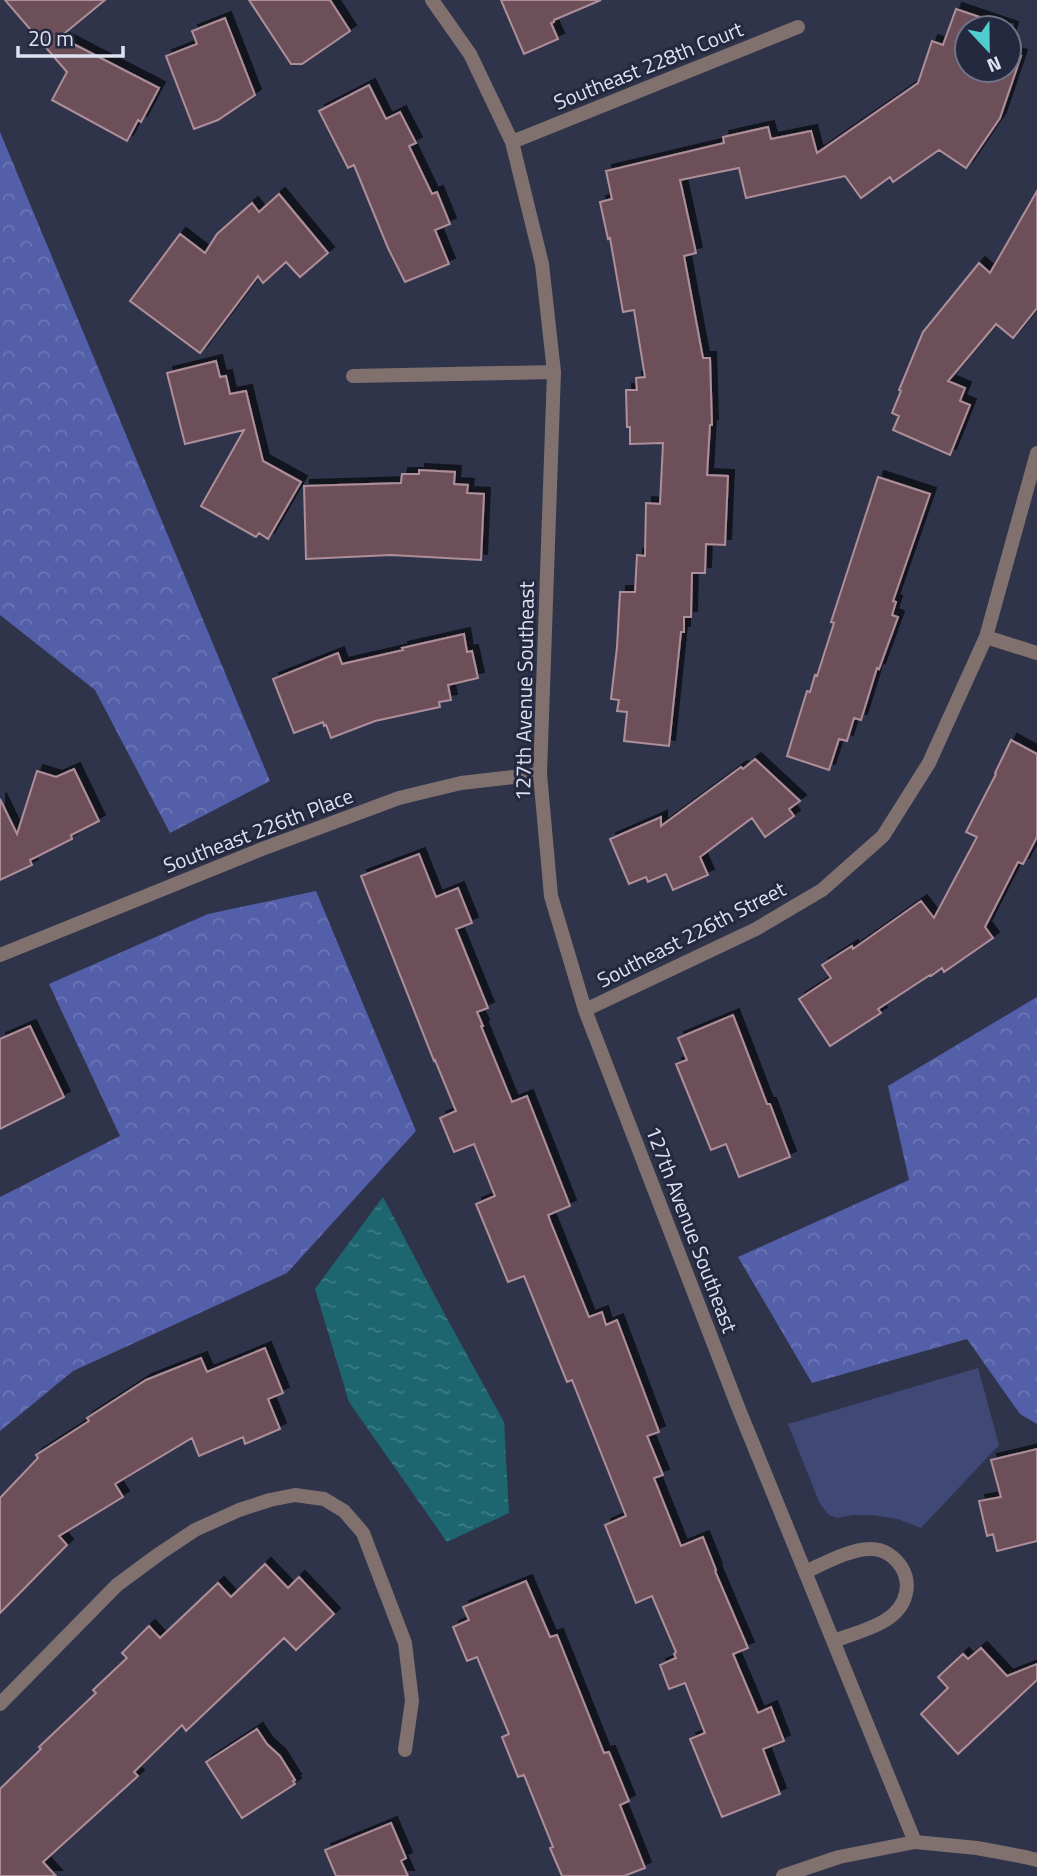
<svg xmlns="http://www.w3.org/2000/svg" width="1037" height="1876" viewBox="0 0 1037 1876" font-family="'Titillium Web',sans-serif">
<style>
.green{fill:#404876}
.forest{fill:url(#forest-crowns)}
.water{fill:url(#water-ripples)}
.building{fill:#6d505a;stroke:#ae8e98;stroke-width:2;filter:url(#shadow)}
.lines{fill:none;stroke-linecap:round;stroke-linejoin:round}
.street{stroke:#80716f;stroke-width:14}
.labels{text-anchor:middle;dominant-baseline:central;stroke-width:6;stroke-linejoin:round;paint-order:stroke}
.street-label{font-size:21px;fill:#dee2f1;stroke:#252940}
</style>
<defs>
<pattern id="forest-crowns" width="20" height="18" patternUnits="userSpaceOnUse" patternTransform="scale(1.75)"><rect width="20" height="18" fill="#545fa9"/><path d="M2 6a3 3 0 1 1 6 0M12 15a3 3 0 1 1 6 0" fill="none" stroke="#6c76b5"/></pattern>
<pattern id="water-ripples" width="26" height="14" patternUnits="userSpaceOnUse" patternTransform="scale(1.75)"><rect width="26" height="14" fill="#1d666f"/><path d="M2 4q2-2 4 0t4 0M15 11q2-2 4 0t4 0" fill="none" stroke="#3d7c84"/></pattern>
<filter id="shadow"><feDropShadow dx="6" dy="-6" stdDeviation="0" flood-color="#0009"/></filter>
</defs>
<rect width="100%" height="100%" fill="#2f344b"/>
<path class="green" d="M978,1368l21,77 -78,83 -23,-9 -25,-4h-20l-16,3 -8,-3 -9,-11 -32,-80z"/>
<path class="forest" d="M0,132l270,649 -100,52 -75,-143 -95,-75z
M316,891l100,240 -129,142 -214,98 -73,60v-234l120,-61 -71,-152 159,-70z
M1037,997v427l-17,-10 -53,-75 -155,44 -74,-126 171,-77 -21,-94z"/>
<path class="water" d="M383,1197l62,118 59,107 5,91 -62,29 -98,-140 -34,-113z"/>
<path class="building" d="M5,0h100l-45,37 99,51 -18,34 -3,-2 -11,21 -75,-41 15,-28z
M249,0h81l20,31 -48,33h-11z
M501,0h100l-47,20v2l-3,1 7,16 -34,15z
M956,9l56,19 -3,10v-10h-42v42h42v-18l12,4 -21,62 -34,50 -27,-18 -46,32 -3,-5 -29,21 -16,-22 -99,22 -7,-30 -59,12 16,73 -12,3 19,102h7l2,67h-2l-3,50 21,1 -3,69 -19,-1 -1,29h-13l-1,44h-7v15h-3l-12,114 -45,-5 3,-29 -10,-1 2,-11 -8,-1 6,-52 3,-55h15l2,-37 8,1 1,-53 14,1 3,-61 -33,1v-17h-3l-1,-37h11l-1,-12 9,-1 -11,-67 -11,2 -13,-74 -2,1 -8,-37 12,-3 -6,-28 118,-28 -1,-6 45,-10 3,12 40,-8 6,22 101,-70 14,-42 11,4z
M225,18l30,77 -37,25 -24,9 -28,-73 31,-12 -5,-13z
M369,85l17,34 14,-7 16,31 -7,3 23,48 5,-2 13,32 -15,6 14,34 -44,18 -17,-34 -34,-83 -6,3 -29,-57z
M1037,191v117l-24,30 -17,-14 -48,57 17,7 -5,13 10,4 -20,50 -57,-25 6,-14 -7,-3 9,-22 -2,-1 24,-58 56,-69 11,10z
M279,194l49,59 -28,24 -14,-15 -23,21 -5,-7 -58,77 -70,-52 50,-67 25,19 12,-19 35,-31 7,9z
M216,361l4,16 6,-1 4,18 16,-3 17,70 38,21 -33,57 -9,-6 -3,4 -55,-31 43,-76 -59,14 -18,-71z
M419,470l36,2 -1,12 14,1 -1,8 17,1 -3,66 -90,-5 -85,4 -2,-73 97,-3 1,-9h17z
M878,477l52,17 -37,107 3,1 -4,13 6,2 -19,52 -2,-1 -16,52 -7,-2 -7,23 -8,-2 -10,31 -42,-14 20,-65 3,1 5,-17 2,1 17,-53 -3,-1z
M464,634l3,18 5,-1 6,27 -30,7 3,15 -12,2 1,5 -65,14 -44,17 -5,-13 -2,1 -1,-4 -29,11 -21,-54 65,-26 4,11 61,-14 -1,-2z
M1011,740l26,14v83l-14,27 -5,-2 -33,65 8,11 -49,34 -2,-4 -11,8 -1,-1 -52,34 3,4 -51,33 -31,-47 32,-21 -9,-13 30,-19 1,3 68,-48 13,17 43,-81 -11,-5 30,-58 -1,-1z
M755,759l45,42 -11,8 5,7 -29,21 -13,-19 -52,39 8,18 -35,15 -7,-16 -18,8 -2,-5 -17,7 -19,-45 51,-22v9l80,-59 2,2z
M74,769l25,52 -28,14 1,4 -42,21 2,5 -32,15v-81l17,35 20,-63 19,6z
M419,854l17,43 22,-9 14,35 -16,6 32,79 -11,4 6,14h-2l31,76 15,-6 43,110 -22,9 3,8 38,94 13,-5 4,13 11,-5 42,112 -12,4 16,39 -9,3 27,68 22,-9 13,33 -1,1 33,77 -15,6 25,59 13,-6 13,34 -21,8 17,45 -58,23 -32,-78 15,-6 -20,-50 -16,6 -9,-24 16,-7 -2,-4 2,-2 -24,-56 -16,7 -31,-78 21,-9 -54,-136 -5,2 -43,-106 -16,6 -32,-78 19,-8 -21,-52 -20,8 -14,-34 16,-7 -21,-51 -1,1 -73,-185z
M733,1015l34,89h3l20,53 -51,20 -13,-33 -15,6 -35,-86 11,-4 -9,-22z
M30,1026l34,71 -64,32v-90z
M265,1348l18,45 -15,6 12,30 -35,15 -2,-7 -44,19 -7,-18 -77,46 8,13 -64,39 8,9 -67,68v-115l38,-40 -2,-3 53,-34 -2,-3 59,-38 55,-22 6,14z
M1037,1449v92l-40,10 -4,-17 -6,2 -8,-35 22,-4 -10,-37z
M265,1564l23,24 11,-11 35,37 -38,36 -12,-12 -98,93 -4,-6 -48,47 4,4 -95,86 13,14h-56v-87l41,-40 -2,-2 57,-54 -3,-3 34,-32 -5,-5 27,-27 11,12 58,-55 13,14z
M526,1581l24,56 7,-2 47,118 5,-1 20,49 -9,4 25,63 -21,8h-62l-12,-28 3,-1 -29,-72 -6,2 -16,-40 7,-3 -32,-77 -10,4 -14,-34 16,-7 -6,-13z
M981,1648l26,28 30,-12v16l-79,74 -37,-40 27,-26 -10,-11 25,-23 5,5z
M257,1729l10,15 13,12 15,24 -2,1 2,3 -53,34 -36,-56z
M391,1823l15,35 -5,3 7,15h-72l-11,-26z"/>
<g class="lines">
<path class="street" d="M432,0l38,54 42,88 30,122 12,108 -14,402 11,122 34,114 153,397 177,435
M512,142l286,-115
M353,376l201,-4
M986,637l51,16
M0,955l262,-106 137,-51 62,-15 79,-9
M585,1010l171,-81 66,-39 61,-54 46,-73 57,-126 51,-184
M805,1572c18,-8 47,-24 66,-23 13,0 24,8 31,19 4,7 6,16 4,25 -6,31 -47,38 -72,48
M0,1704l117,-119 42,-31 36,-24 44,-20 31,-10 25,-5 29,4 20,12 19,22 42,110 7,58 -7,49
M783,1876l56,-19 76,-15 62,6 48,9 12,3"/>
</g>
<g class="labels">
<g class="street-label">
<text transform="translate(648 65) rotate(-22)">Southeast 228th Court</text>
<text transform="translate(524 691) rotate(-89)">127th Avenue Southeast</text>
<text transform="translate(258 830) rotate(-21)">Southeast 226th Place</text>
<text transform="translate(691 934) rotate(-27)">Southeast 226th Street</text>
<text transform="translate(692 1229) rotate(69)">127th Avenue Southeast</text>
</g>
</g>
<g transform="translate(988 49) rotate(158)"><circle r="33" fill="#252940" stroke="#6f7387" stroke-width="2"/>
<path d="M0-5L12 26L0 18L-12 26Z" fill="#52cdcf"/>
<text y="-10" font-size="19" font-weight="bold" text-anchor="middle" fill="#dee2f1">N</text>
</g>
<path d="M18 46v10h105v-10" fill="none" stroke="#dee2f1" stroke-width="3.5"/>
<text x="28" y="46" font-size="21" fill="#dee2f1" stroke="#252940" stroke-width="5" paint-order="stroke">20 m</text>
</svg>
